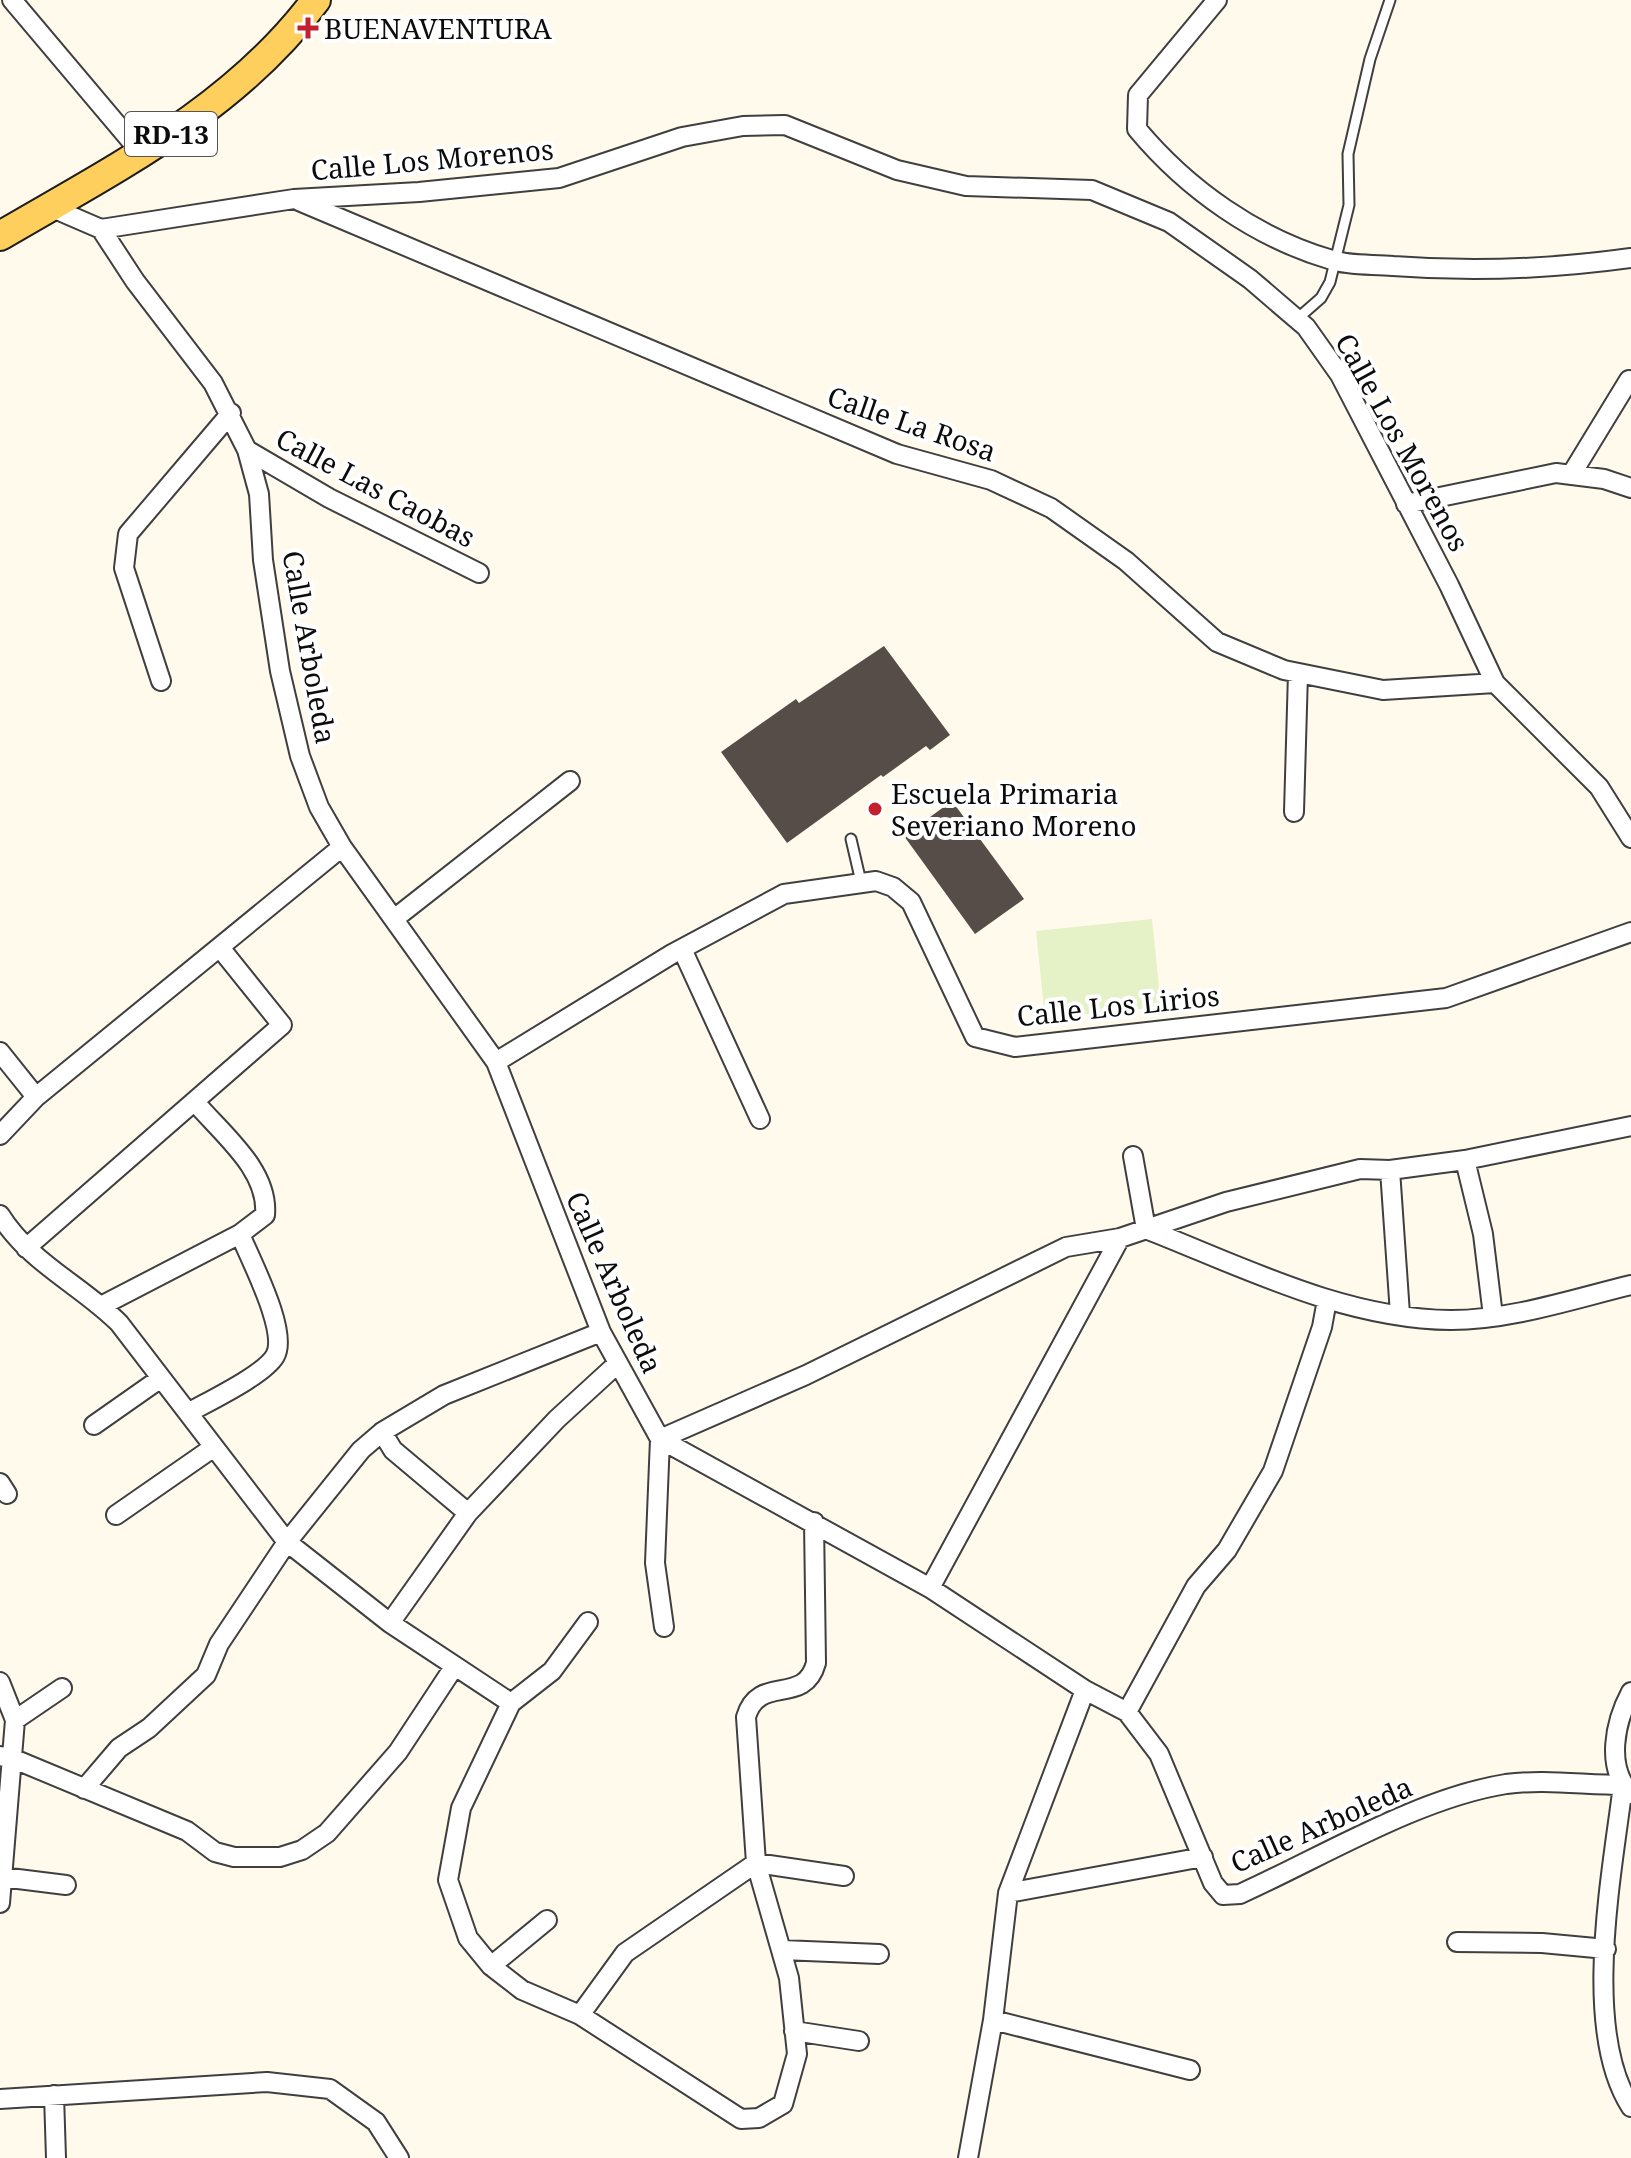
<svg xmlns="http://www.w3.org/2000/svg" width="1631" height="2158" viewBox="0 0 1631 2158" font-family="'Noto Serif',serif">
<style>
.pitch{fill:#e5f1c7}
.building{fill:#564d48}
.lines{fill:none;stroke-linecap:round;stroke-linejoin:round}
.service-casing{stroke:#3f3f3f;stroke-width:13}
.minor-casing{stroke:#3f3f3f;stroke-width:22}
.primary-casing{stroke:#1d1d1d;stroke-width:32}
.service{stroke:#fff;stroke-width:9}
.minor{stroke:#fff;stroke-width:18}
.primary{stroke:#fecf5d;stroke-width:28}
.poi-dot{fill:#c21f2f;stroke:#fff;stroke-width:3}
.labels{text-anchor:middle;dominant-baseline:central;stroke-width:8;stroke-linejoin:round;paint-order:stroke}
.shield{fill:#fff;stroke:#555;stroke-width:2}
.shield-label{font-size:26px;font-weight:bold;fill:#0c0c0c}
.poi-label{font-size:28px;fill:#0c0c0c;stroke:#fff;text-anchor:start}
.street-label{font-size:28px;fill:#0c0c0c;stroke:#fff}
</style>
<rect width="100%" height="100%" fill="#fffaec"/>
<path class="pitch" d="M1152,919l9,88 -116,11 -9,-87z"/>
<path class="building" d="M884,646l66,89 -20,15 -4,-4 -43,31 -2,-2 -94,68 -66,-91 75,-53 3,4z
M952,801l72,98 -49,35 -71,-98z"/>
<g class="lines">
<defs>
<path id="service" d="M1297,319l24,-21 9,-16 19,-77 -1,-51 22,-95 20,-59
M851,839l10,43"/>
<path id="minor" d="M12,0l130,154
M1217,0l-79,95 -1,34c50,60 119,109 195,131 18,6 41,4 61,6 79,6 159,3 238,-8
M299,201l598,253 94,26 60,28 75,53 91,81 67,28 99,20 112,-7
M50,207l51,22 193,-30 125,-7 140,-14 123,-41 61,-11 42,-1 112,45 69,16 126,4 77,32 81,57 56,48 34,48 109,210 46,98 104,104 32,51
M101,229l34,52 78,102 34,67 12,44 4,66 17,111 20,85 19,51 23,40 154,215 105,270 59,107 270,149 155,102 42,22 32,42 54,129 10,12 17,-1c82,-37 178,-96 266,-110 37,-5 79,1 117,1 -11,89 -42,245 8,322
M247,450l82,48 150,75
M1571,475l58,-95
M1406,504l150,-31 48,6 27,9
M161,681l-37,-113 4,-34 103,-121
M1294,812l4,-139
M394,919l176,-138
M682,949l78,170
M0,1052l36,45
M496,1062l176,-108 112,-60 92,-13 17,6 18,15 64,135 40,10 431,-49 185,-66
M0,1135l36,-38 306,-250
M1133,1156l13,73c97,38 198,90 305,91 60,0 122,-21 180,-35
M1465,1160l18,74 10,82
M1390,1170l10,144
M0,1215c30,48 81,70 119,108l168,219 103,81 121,80
M26,1248l256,-223 -61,-76
M101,1306l139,-72 25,-19c4,-45 -43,-81 -70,-113
M188,1413c21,-12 76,-38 87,-57 14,-24 -25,-97 -35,-122
M94,1425l67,-47
M382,1432l11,18 75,63
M660,1439l146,-64 260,-128 54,-9 106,-36 134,-33 30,1 75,-10 166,-34
M660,1439l-5,124 9,64
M0,1483l7,11
M116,1515l98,-68
M930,1588l190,-350
M588,1622l-36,49 -41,32 -50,105 -13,72 20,58 23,28 31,24 58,25 45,-62 131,-90 88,13
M390,1623l78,-110 89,-94 59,-54
M0,1682l15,38 -15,183
M1127,1712l69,-126 31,-36 46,-79 49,-144 5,-27
M15,1720l47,-32
M0,1756l14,3 173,72 28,21 19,5h46l22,-7 25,-17 71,-81 56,-85
M84,1789l35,-41 30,-20 57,-53 13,-31 68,-102 74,-92 21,-18 62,-37 157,-63
M1631,1794c-26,-27 -16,-72 0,-102
M2,1877l64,8
M1008,1893l195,-36
M1457,1942l85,1 64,6
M782,1950l97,4
M491,1966l56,-46
M580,2015l161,104 18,-1 24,-14 14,-50 -8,-76 -33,-115 -10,-146c13,-44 58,-10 70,-54l-2,-141
M993,2020l197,50
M794,2031l65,10
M54,2095l2,63
M0,2099l267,-17 63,7 46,33 23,36
M968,2158l25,-138 15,-127 77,-203"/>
<path id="primary" d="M0,236c114,-67 235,-127 316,-236"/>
</defs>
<use href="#service" class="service-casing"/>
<use href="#minor" class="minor-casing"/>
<use href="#primary" class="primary-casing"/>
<use href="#service" class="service"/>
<use href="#minor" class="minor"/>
<use href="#primary" class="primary"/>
</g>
<g class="poi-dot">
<path d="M304 16h8v8h8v8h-8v8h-8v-8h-8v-8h8z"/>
<circle cx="875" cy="809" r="8"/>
</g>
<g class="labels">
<rect class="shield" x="125" y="112" width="92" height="44" rx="6"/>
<g class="shield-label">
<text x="171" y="134">RD-13</text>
</g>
<g class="poi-label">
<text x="324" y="28">BUENAVENTURA</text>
<text x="891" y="793">Escuela Primaria<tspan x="891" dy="32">Severiano Moreno</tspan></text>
</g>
<g class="street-label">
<text transform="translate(432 159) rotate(-5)">Calle Los Morenos</text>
<text transform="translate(912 423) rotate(19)">Calle La Rosa</text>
<text transform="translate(1403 442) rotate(61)">Calle Los Morenos</text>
<text transform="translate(376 487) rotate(28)">Calle Las Caobas</text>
<text transform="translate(310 647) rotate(80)">Calle Arboleda</text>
<text transform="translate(1118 1005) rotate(-6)">Calle Los Lirios</text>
<text transform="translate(615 1282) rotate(66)">Calle Arboleda</text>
<text transform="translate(1321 1824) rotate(-24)">Calle Arboleda</text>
</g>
</g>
</svg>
